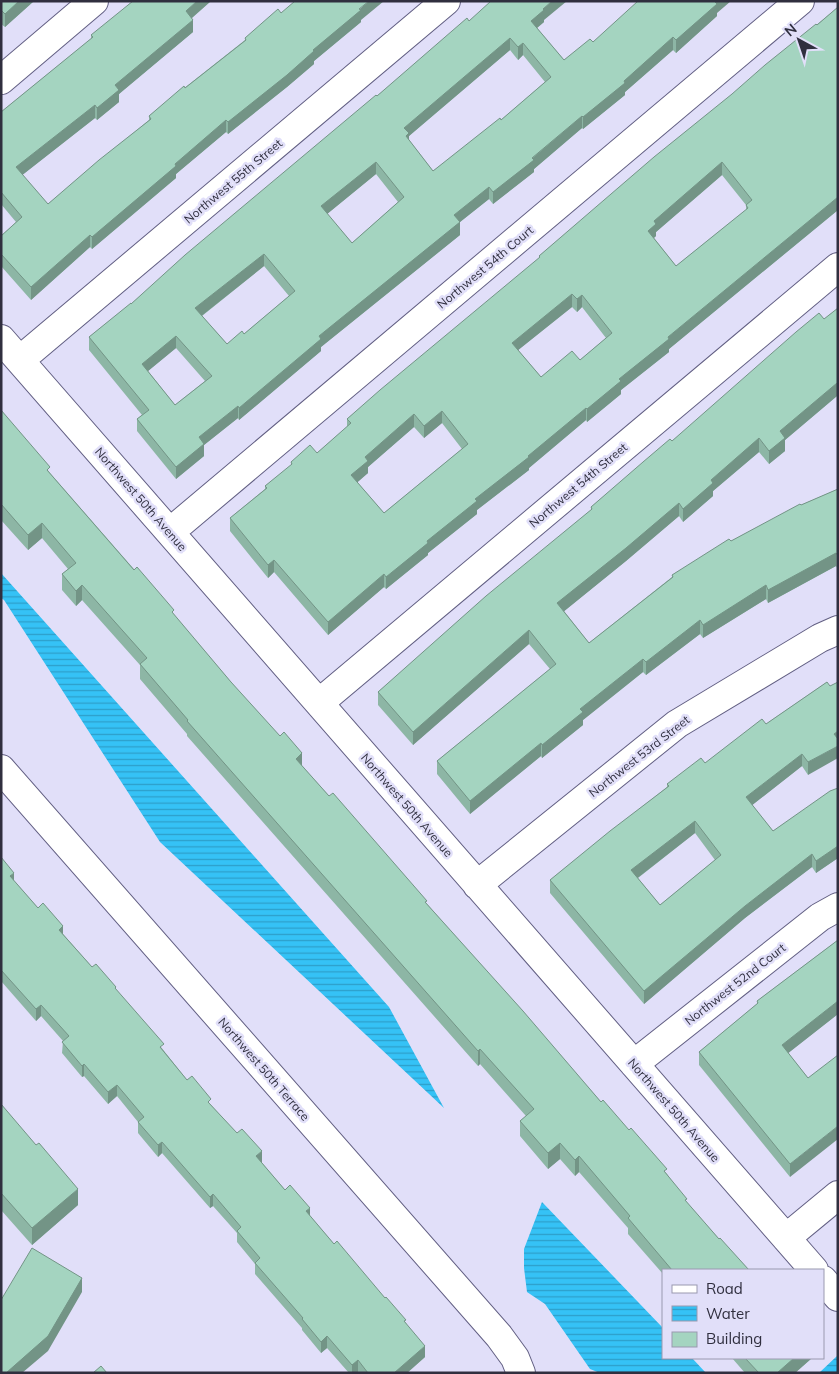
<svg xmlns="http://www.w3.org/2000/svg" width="839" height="1374" viewBox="0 0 839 1374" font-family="Mulish,sans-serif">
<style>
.water{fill:url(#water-rules)}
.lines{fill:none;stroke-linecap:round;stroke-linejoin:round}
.minor-casing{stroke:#625f83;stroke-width:30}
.minor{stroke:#fff;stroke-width:28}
.wall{fill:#8db6a5;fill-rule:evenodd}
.shaded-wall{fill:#739486}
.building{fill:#a4d4c0;stroke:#739486;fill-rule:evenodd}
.labels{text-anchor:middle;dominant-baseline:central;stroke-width:5;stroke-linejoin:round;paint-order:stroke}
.street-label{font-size:12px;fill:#302f3f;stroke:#e1dff9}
</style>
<defs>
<pattern id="water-rules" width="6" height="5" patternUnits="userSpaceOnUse" patternTransform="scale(1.25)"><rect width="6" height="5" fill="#35c2f6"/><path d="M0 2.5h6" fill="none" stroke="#2d9ec9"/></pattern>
</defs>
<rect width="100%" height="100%" fill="#e1dff9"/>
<path class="water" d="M1,573l388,434 55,101 -284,-266 -156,-242 -3,-2z
M542,1202l121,126v30h29l14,15h-106l-10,-4 -45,-65 -18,-12 -3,-24v-19z
M837,1356l1,17h-19z"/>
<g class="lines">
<defs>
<path id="minor" d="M1,80l93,-79
M1,339l813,931
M20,360l426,-359
M170,532l630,-531
M319,703l519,-436
M1,769l498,567 16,22 6,15
M477,885l200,-161 143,-86 18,-8
M634,1064l186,-147 18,-10
M786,1238l52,-43
M823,1280l15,17"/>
</defs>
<use href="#minor" class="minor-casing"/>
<use href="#minor" class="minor"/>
</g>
<path class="wall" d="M1,1h33l-29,26 -4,-3z
M211,1l-19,17 1,14 -74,62v8l-22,18 -2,-2 -73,57 26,29 101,-84v-4l96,-76v-2l36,-25 80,7v2l-47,39v3l-27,23 -59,47 -2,-2 -50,42v4l-84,71 -2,-2 -59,53 -30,-34v-30l15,-14 -15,-18v-92l90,-73v-4z
M838,7v203l-169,139v3l-48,38v4l-34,28 -1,-2 -57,48v2l-52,40v4l-49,39v2l-42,34 -2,-2 -56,48 -54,-63 -6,6 -38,-47v-13l35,-29v-3l26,-20v-4l26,-9 30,-26v-8l192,-160v-3zM722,175l24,30v5l-70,56 -22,-28 2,-2v-4zM572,307l5,5 5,-5 24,31 -26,22 -39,17 -23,-27zM442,423l20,26 -78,64 -27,-31 11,-9v-6l46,-40 10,11z
M717,13v3l-41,37 -3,-3 -48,42v3l-42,34 -1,-1 -48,41v3l-41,32 -4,-5 -29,23v13l-139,112v4l-82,69 -1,-2 -34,27v11l-28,23 -39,-48v-12l5,-4 -53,-65v-13l42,-33 246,-208 92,-75 75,-1v2l-7,6 27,32 29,-18zM510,50l8,10 5,-5 22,27 -44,38 -68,51 -24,-31v-4zM376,174l22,28 -46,41 -25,-29zM264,266l25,30 -45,38 -17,10 -25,-28zM176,348l29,33 -30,24 -27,-34z
M838,308v89l-1,-1 -52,44v11l-16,13 -10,-12 -46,39v5l-30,26 -4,-6 -53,45 -62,50 25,32 83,-66v-2l59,-34 70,-36 37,-16v80l-2,-3 -68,37 -2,-4 -63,39 -3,-4 -54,41 -3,-3 -60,48v5l-41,33 -1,-2 -71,58 -33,-40v-13l113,-92 -21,-25 -116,101 -35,-40v-13l213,-182v-3l81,-66z
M1,410l49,63 124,142 128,151 125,138 174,198 66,72 20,29 32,36 30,31h-86v4l-35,-40v-6l-49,-56 -4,4 -15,-17 -12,10 -28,-33v-15l6,-5 -46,-52 -2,2 -291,-330v-2l-47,-55v-14l-58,-65 -6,6 -14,-16v-16l6,-5 -26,-31 -14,12 -27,-30z
M827,682l-19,93 -6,-9 -50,39 21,26 65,-43v70l-22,15 -4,-6 -67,51 -101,86 -94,-111v-13l117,-93v-3l38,-21 61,-39zM695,833l20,27 -55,45 -22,-27z
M1,857l13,24 24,27 25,26 29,33 24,23 71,90 24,25 51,57v1l23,27 25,26 24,28 72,79 19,34 -18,16h-49v-1l-1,1h-8l-22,-25 -6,5 -19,-23v-2l-47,-54v-10l-18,-22v-9l-24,-27 -3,2 -48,-55 -4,4 -20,-24v-11l-21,-26 -9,8 -24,-28 -2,1 -20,-24 1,-12 -22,-25 -5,5 -35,-40z
M838,940v74l-50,39 20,25 -18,99 -91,-112v-13l58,-48v-3z
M1,1104l77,101 -46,40 -31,-35z
M732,1358h80l-17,15h-50z"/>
<path class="shaded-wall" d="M19,1h15l-29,26v-13z
M197,1h14l-25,22v-12z
M369,1h15l-23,19v2l-47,39v3l-27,23 -59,47v-12z
M552,1h15l-23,19v2l-13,11v-12l12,-12z
M716,1h15l-14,12v3l-41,37v-13z
M193,20v12l-74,62v8l-22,18v-12l18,-23z
M673,37v13l-48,42v3l-42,34v-12z
M510,38v12l-101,86v9l-3,3 -2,-20z
M523,43v12l-5,5v-13z
M95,105v13l-79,62v-13z
M582,116v12l-48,41v3l-41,32v-12z
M226,120v12l-50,42v4l-84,71v-12l83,-73z
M376,162v12l-55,45v-13z
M722,162v13l-66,57v4l-8,7v-12l6,-10z
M489,187v12l-29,23v13l-139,112v4l-82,69v-12l215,-193z
M838,197v13l-169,139v3l-48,38v4l-34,28v-13l32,-30 49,-42z
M90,235v12l-59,53v-13z
M264,254v12l-69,55v-13z
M572,294v13l-60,48v-12z
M582,295v12l-5,5v-13z
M176,336v12l-34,28v-12z
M837,383v13l-52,44v11l-16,13v-13l11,-20z
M238,406v12l-34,27v11l-28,23v-12l23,-30z
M586,408v12l-57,48v2l-52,40v4l-49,39v2l-42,34v-12l41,-36 48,-42z
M442,411v12l-18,15v-12z
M414,414v13l-46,40v6l-17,15v-13l14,-18z
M759,438v14l-46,39v5l-30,26v-13l28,-29z
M679,503v13l-53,45 -69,56v-14z
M42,523v15l-14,12v-15z
M836,553v13l-68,37v-13z
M274,560v12l-6,6v-13z
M384,574v13l-56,48v-13z
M82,585v15l-6,6v-15z
M766,585v14l-63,39v-13z
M700,620v14l-54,41v-13z
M529,630v14l-116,101v-13z
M643,659v13l-60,48v5l-41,33v-13l38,-36z
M838,731v13l-4,-10z
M541,743v13l-71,58v-13z
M838,746v12l-30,17v-13z
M302,753v15l-6,-9z
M802,754v12l-56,44v-13z
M695,821v12l-64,50v-13z
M838,846v12l-22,15v-12z
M812,854v13l-67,51 -101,86v-13l101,-85z
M14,873v11l-4,-8z
M63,926v12l-4,-8z
M838,1001v13l-56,44v-13z
M41,1005v11l-5,5v-12z
M480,1049v15l-2,2v-15z
M84,1064v12l-2,1v-11z
M117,1085v11l-9,8v-12z
M838,1126v13l-48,38v-13z
M162,1142v11l-4,4v-12z
M560,1143v16l-12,10v-16z
M262,1151v11l-6,6v-12z
M579,1156v16l-4,4v-16z
M78,1189v16l-46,40v-17z
M213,1194v12l-3,2v-11z
M310,1208v12l-4,-9z
M82,1278v14l-34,59 -26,22h-16z
M327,1336v12l-6,5v-11z
M425,1346v11l-18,16h-13z
M794,1358h18l-17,15h-18z
M358,1360v12l-6,1v-8z"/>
<path class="building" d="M1,1h18l-14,13 -4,-4z
M133,1h64l-11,10 7,9 -78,65 4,5 -22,18 -2,-3 -79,62 32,37 51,-44 52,-41 -2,-3 35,-30 1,2 61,-48 -1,-2 33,-29 3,4 14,-12h74l-10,8 2,1 -48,40 1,1 -27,24 -59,47 -2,-2 -51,44 1,2 -84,71 -2,-2 -59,52 -30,-33v-18l21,-19 -21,-25v-80l92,-75 -2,-2z
M491,1h61l-9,8 1,1 -13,11 33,39 26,-21 3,3 45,-41h78l-1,1 2,2 -41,36 -3,-3 -49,44 1,2 -42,34 -1,-1 -50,42 2,2 -41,32 -4,-5 -35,28 6,7 -141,114 2,3 -82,69 -1,-2 -39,31 5,7 -28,23 -39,-48 12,-9 -60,-73 42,-34v1l54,-49 191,-160 1,1 90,-78 2,3zM510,38l8,9 5,-4 28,34 -50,43 -1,-2 -67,53 -27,-35 3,-3 -5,-5zM376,162l28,35 -52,46 -31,-37zM264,254l31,37 -51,43 -2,-3 -15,13 -32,-36zM176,336l36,40 -37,29 -33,-41z
M838,7v190l-170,140 1,2 -50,40 2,2 -34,28 -1,-1 -58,48 1,1 -54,42 2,2 -50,40 1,2 -42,34 -2,-3 -56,48 -54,-62 -6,5 -38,-47 37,-30 -2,-2 27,-22 -1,-2 19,-17 7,8 34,-30 -4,-4 33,-29 160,-133 -1,-1 115,-99 78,-63 33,-29 51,-41 1,1zM722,162l30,38 -6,5 2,3 -72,58 -28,-35 8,-7 -2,-3zM572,294l5,5 5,-4 30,38 -32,27 -8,-9 -31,26 -29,-34zM442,411l26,33 -84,69 -33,-38 17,-14 -3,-4 49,-43 10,12z
M838,308v76l-1,-1 -57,48 5,7 -16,13 -10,-13 -48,42 2,3 -30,26 -4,-6 -53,45 -69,55 32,40 84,-66 -1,-2 57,-36 2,2 69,-37 1,1 37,-16v67l-2,-3 -68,37 -2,-5 -63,40 -3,-5 -54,42 -3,-3 -63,50 3,3 -41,33 -1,-2 -71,58 -33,-40 119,-97 -27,-34 -116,102 -35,-40 108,-96 106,-87 -1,-2 52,-45 27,-23 2,2 124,-109 23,-19 5,6z
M1,410l49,57 -3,3 87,100 3,-3 37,43 -2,2 59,70 49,54 4,-4 18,21 -6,6 33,37 4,-3 94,108 -2,1 98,109 78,91 2,-2 26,30 2,-2 36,41 -3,2 23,28 -2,1 34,39 1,-1 29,32h-77l-44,-52 2,-2 -51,-60 -4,4 -15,-17 -12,10 -28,-32 14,-12 -54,-60 -2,2 -291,-330 1,-1 -48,-56 7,-6 -65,-73 -6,6 -14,-17 14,-11 -34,-40 -14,12 -27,-31z
M827,682l3,4 8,-4v49l-4,3 4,5v7l-30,16 -6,-8 -56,43 27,34 57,-40 8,-3v58l-22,15 -4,-7 -67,52 -101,85 -94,-111 60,-49 59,-45 -2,-2 34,-26 4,5 57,-44 4,5zM695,821l26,34 -61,50 -29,-35z
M1,857l13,16 -4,3 28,32 5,-5 20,23 -4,4 33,37 4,-3 20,23 -1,1 49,56 -4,3 27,33 5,-4 19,23 -3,3 29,31 5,-4 20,22 -6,5 29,34 5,-5 20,23 -4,3 28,33 3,-3 48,57 1,-1 20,23 -2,1 21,25 -31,27h-26l-10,-13 -6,5 -25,-29 -6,6 -19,-23 1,-1 -48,-55 5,-5 -23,-27 4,-4 -28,-33 -3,3 -48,-55 -4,3 -20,-23 6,-5 -27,-32 -9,7 -24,-28 -2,2 -20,-24 7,-6 -28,-31 -5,4 -35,-39z
M838,940v61l-56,44 26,33 30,-23v71l-48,38 -91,-112 59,-49 -1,-2z
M1,1104l35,41 3,-2 39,46 -46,39 -31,-35z
M32,1248l50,30 -34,58 -42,37h-5v-73z
M745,1358h49l-17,15h-18z
M101,1366l6,7h-14z"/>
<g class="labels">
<g class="street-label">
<text transform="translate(233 181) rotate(-40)">Northwest 55th Street</text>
<text transform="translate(485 267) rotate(-40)">Northwest 54th Court</text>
<text transform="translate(578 485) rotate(-40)">Northwest 54th Street</text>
<text transform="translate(141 499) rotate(49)">Northwest 50th Avenue</text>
<text transform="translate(639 756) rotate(-38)">Northwest 53rd Street</text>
<text transform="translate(407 805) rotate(49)">Northwest 50th Avenue</text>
<text transform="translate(735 984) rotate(-38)">Northwest 52nd Court</text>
<text transform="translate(264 1069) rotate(49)">Northwest 50th Terrace</text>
<text transform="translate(674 1110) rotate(49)">Northwest 50th Avenue</text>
</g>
</g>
<rect width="839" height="1374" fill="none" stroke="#302f3f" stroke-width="5"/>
<rect x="662" y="1269" width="162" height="90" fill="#e1dff9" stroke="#9a99af"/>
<rect x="672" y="1285" width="25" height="8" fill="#ffffff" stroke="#9a99af"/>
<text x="706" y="1294" font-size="15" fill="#302f3f">Road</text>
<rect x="672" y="1306" width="25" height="15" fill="url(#water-rules)" stroke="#9a99af"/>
<text x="706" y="1319" font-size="15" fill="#302f3f">Water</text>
<rect x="672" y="1332" width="25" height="15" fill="#a4d4c0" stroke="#9a99af"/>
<text x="706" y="1344" font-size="15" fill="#302f3f">Building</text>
<g transform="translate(799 40) rotate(320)" stroke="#e1dff9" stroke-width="4" paint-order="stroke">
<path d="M0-4L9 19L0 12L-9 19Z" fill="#302f3f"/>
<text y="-8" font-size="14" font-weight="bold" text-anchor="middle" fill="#302f3f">N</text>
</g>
</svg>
